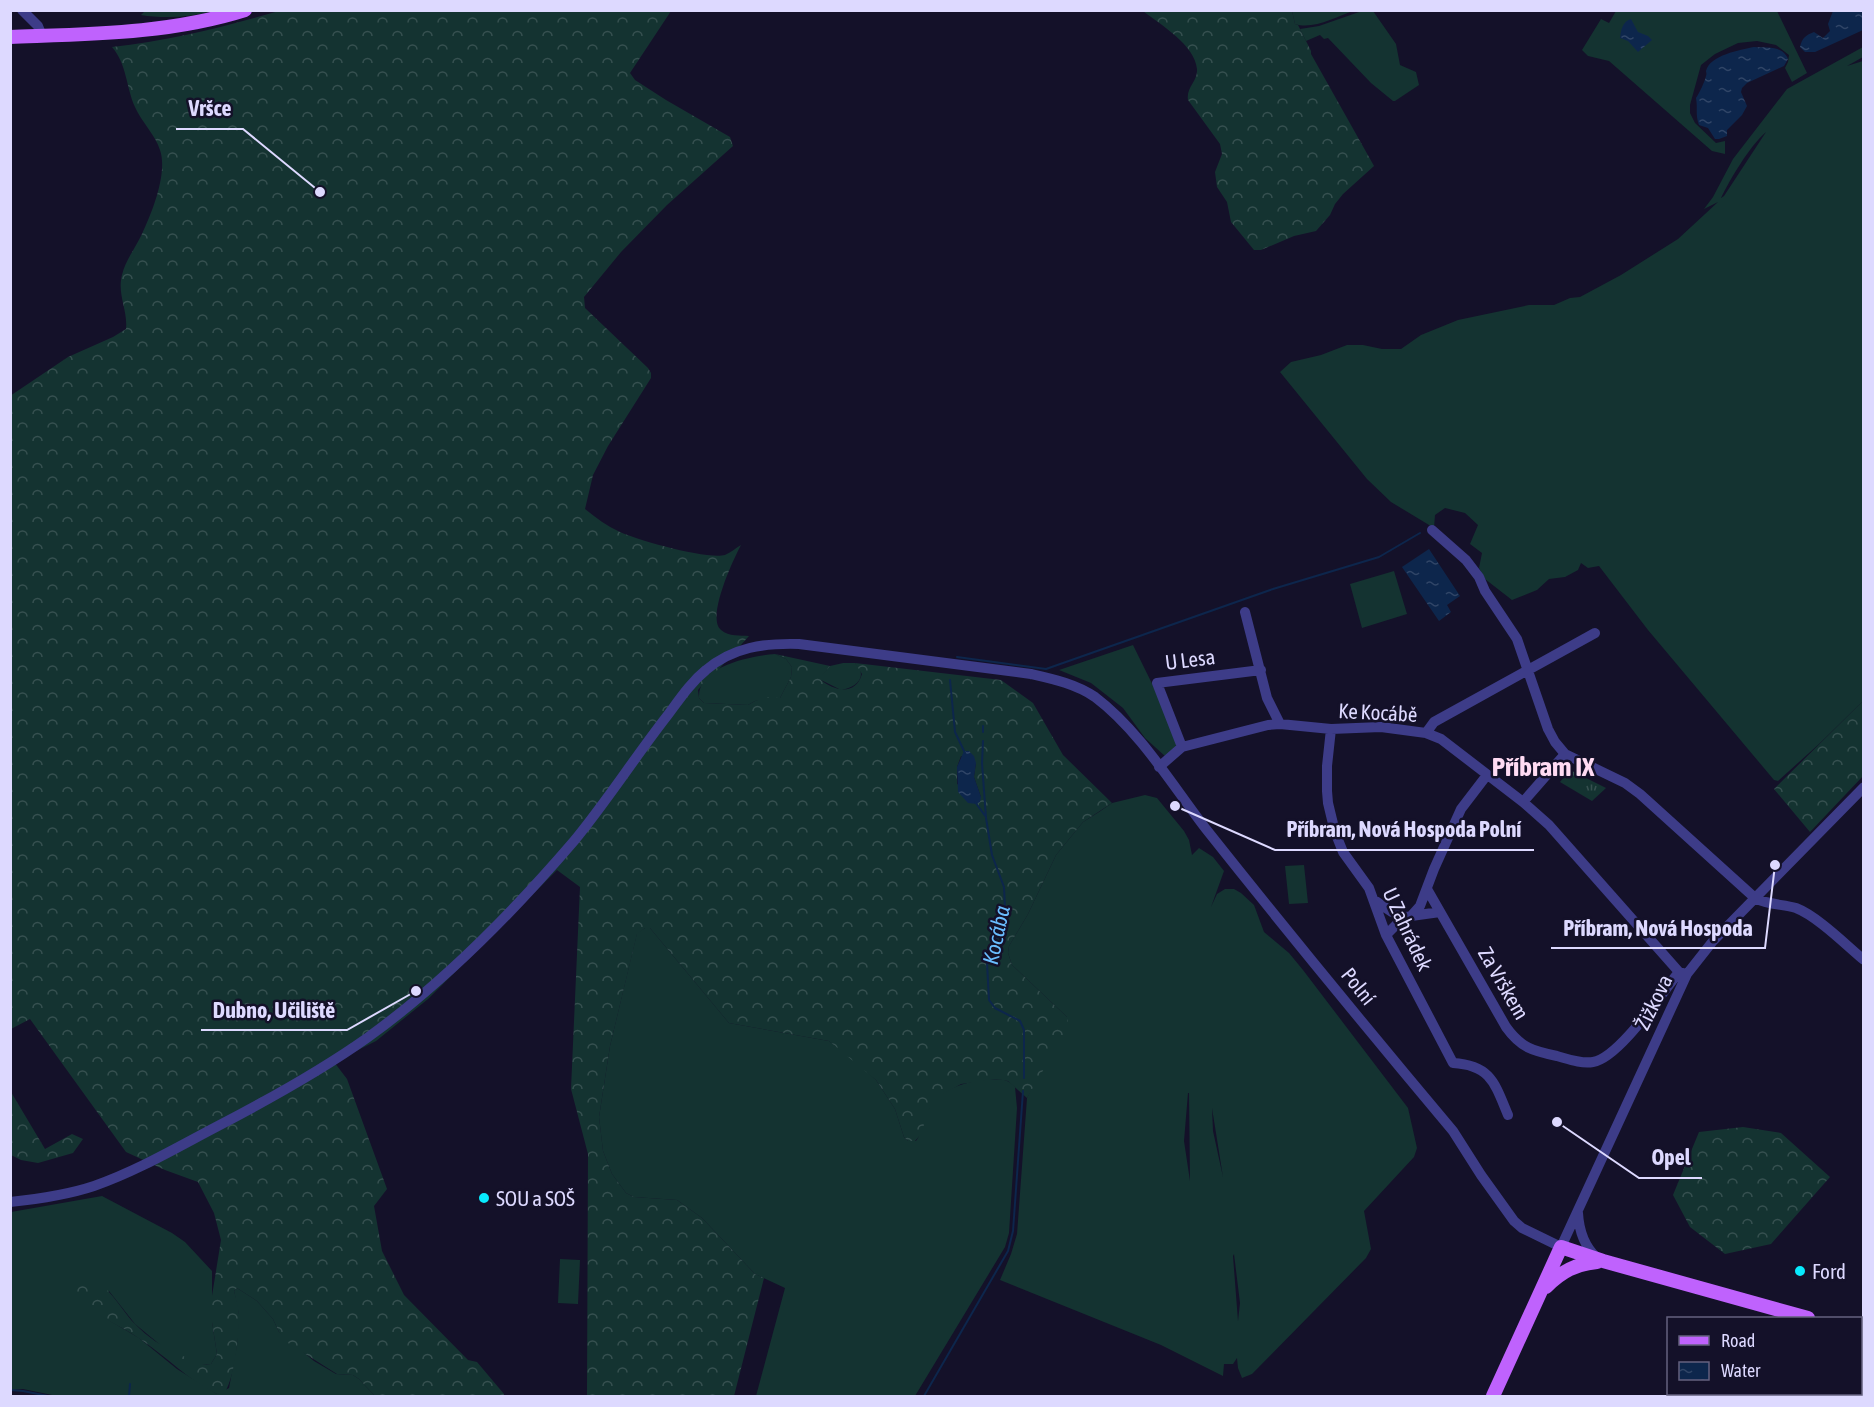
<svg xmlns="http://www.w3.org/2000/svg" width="1874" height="1407" viewBox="0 0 1874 1407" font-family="'Asap Condensed',sans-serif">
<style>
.grass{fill:#143331;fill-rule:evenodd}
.forest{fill:url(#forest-crowns);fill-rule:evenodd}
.park{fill:url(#park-tufts)}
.water{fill:url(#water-ripples)}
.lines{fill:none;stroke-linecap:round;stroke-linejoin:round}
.stream{stroke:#0d264c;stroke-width:2}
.minor{stroke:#3d3c88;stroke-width:10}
.major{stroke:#bf62fd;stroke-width:14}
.poi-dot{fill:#08eafd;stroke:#141129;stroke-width:2}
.labels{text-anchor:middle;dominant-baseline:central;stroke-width:5;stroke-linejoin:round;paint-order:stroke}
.street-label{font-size:21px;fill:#ddd9ff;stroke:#141129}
.poi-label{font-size:21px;fill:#ddd9ff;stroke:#141129;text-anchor:start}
.water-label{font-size:22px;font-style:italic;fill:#69bcfe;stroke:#141129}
.district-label{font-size:27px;font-weight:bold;fill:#ffdbf3;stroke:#141129}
.leader{fill:none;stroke:#ddd9ff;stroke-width:2}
.callout-dot{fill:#ddd9ff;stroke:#141129;stroke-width:2}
.callout-label{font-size:22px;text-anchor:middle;font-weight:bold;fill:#ddd9ff;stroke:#141129;stroke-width:5;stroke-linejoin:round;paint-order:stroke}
</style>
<defs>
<pattern id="forest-crowns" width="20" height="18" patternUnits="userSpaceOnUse" patternTransform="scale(1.5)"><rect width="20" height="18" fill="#143331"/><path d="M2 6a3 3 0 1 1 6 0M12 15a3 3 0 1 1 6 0" fill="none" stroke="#365050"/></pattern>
<pattern id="park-tufts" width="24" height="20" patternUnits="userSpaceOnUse" patternTransform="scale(1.5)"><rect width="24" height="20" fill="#143331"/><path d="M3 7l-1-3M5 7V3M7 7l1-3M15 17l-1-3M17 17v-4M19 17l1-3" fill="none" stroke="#365050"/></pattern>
<pattern id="water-ripples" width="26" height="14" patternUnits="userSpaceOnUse" patternTransform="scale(1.5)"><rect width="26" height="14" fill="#0d264c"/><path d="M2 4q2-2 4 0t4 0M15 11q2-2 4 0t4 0" fill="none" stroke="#304567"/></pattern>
</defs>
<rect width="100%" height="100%" fill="#141129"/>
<path class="grass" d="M1292,11h61c-17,6 -40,19 -58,13z
M1362,11h11l23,33 4,21 16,7 3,13 -24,16h-2l-22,-18 -43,-45 -4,1 -4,-4 -14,6 -6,-12 19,-3z
M1616,11h161l30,62 -15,9 -7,-14 3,-6 1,-7 -13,-10 -19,-4 -19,2 -23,11 -14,11 -11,40v8l5,10 21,20 9,-2v13l-13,-3 -103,-90 -21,-5 -6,-6 19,-31 8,4z
M1863,47v10l-16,9 16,-5v640l-44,43 -41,37 -4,-1 -126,-150 -49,-64 -11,2 -7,-5 -3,7 -13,7 -16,2 -12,11 -25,10 -27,-21 -6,-11 3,-15 -12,-9 8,-19 -13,-12 -20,-5 -10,7 -1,13 -43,-26 -24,-23 -87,-107 11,-10 30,-7 26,-10h16l19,4h19l20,-14 37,-15 71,-15h25l16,-7 10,-1 41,-22 57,-36 40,-37 -14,7 9,-12 20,-38 54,-70zM1766,132l-42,64 -3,2c10,-20 28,-51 45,-66z
M1394,571l13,43 -45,14 -12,-44z
M1133,645l33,67 11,34 -11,11 -21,-19 -22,-30 -32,-25 -32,-13z
M775,654l11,5 6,8 -1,10 -11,21 -25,3 -7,4 -44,-2 -5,-5c-2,-32 52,-42 76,-44z
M843,663h12c14,13 1,25 -14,27l-20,-10 -1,-3 10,-11z
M1145,795l12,3 27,33 5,9 3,15 7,-7 14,9 11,14 -13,36 6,-13 8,-5h9l7,4 13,12 10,27 25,21 14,17 102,134 3,4 9,40 -3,9 -50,54 7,38 -5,9 -114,116 -10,4 -4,-10 -1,-10 -4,6h-9l-1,12 -62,-31 -161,-65 11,-26 6,-20 10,-136 40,-81 -55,-52 -4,-12 1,-7 19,-32 28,-59 27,-33 16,-10 13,-9zM1188,1093h1l1,88 -6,-40zM1212,1108l11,69 -10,-46zM1234,1254l6,49 -2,18 -5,-65z
M1304,865l4,38 -19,1 -4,-38z
M645,928h5l79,95 100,18 28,21 19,18 19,29 9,28 4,4h8c7,-10 7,-20 12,-31 10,-20 36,-28 57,-30 11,-1 22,-3 30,7l2,21 -8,125 -4,14 -90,149h-159l29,-108 -30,-14 -53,-56 -25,-18 -43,-3 -8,-4 -14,-19 -9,-23 -4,-34 11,-71 27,-113z
M102,1196l70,37 13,9 27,29v51l5,32 -6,10 -12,1 -35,-17 -29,-24 -26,-33 -9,24 39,23 38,31 40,25 12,-6 8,-43 2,-31 -5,-23 3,-3 20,13 16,18 6,13 35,29 22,13 17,1 6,4 16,17h-318l-34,-7 -12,1v-178z
M560,1259l20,1 -2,44 -20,-1z"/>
<path class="forest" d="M145,11h69c-24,6 -48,8 -73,4z
M279,11h392l-41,62 5,7 31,20 64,37 3,9 -66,59 -46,47 -37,45 1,11 63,60 3,5v5l-43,68 -15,29 -8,34c11,9 22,17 35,23 17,8 88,28 105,23 5,-2 11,-7 16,-10 -8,15 -35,73 -20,85 8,7 19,5 28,6l-30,33 -17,16 -4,5 1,8 5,5 44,2 7,-4 13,-4 12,1 11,-21 1,-10 -6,-8 -11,-5 55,12 -9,11v3c13,11 35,16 41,-6l-7,-11 146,17 32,23 30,52 49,48 -29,19 -27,33 -28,59 -19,32 -1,7 4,12 55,52 2,9 -42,72 -19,-17 -11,-2 -36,5 -18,10 -14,15 -8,25 -6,7h-7l-4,-4 -9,-28 -19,-29 -47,-39 -100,-18 -79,-95h-5l-8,6 -27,112 -11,71 4,34 9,23 14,19 8,4 43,3 25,18 53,56 9,4 -30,118h-147l1,-242 -17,-65 9,-202 -23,-17 -129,129 -52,42 -42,21 13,17 40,110 -13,17 8,45 22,44 64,65 9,2 27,32v2h-129l-16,-17 -6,-4 -16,-1 -49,-31 -9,-11 -6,-13 -16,-18 -20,-13 -3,3c2,8 5,16 5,24 1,16 -5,67 -15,78l-7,1c-29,-14 -50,-37 -77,-55 -21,-15 -49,-24 -66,-44 -1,-10 2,-14 10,-19 24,6 35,31 50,47 14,15 29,24 47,32 11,5 18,11 30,9l6,-10 -5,-32v-26l9,-56 -7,-27 -16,-31 -33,-12 -39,-18 -96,-133 -19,10 -1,-633 58,-39 45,-20 13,-8c2,-19 -9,-34 -4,-54 3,-14 14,-28 20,-41 10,-21 26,-61 18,-84 -4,-14 -19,-29 -25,-43 -9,-20 -8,-43 -23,-60 57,-6 112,-20 167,-36zM961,756l15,7 -2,14 7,20 -24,-13v-17z
M1143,11h149l3,13 3,1 13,26v3l63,112 -31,28 -8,10 -5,11 -14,16 -22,5 -33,14h-7l-23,-28 -4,-20 -10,-15 -2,-15 7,-18 -2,-10 -32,-44c-2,-13 10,-19 9,-31 -2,-24 -36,-44 -54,-58z
M1863,701v75l-53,56 -36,-43z
M11,1092l34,57 27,-15 11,5 -10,14 -35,10 -17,-3 -10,-5z
M1743,1127l38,6 49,44 -59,67 -46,10 -35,-27 -17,-32 26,-63z"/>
<path class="park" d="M1570,770l36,18 -14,13 -32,-19z"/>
<path class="water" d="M1833,11h30v19l-48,22h-10l-5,-5c2,-9 6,-12 14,-15l9,6 7,-7 -2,-7z
M1631,19l7,13 10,4 4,4 -14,12 -10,-11 -8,-3c1,-8 2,-16 11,-19z
M1754,47c13,1 28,-2 34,12l-4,7 -37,17 -5,5 -1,4 6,14 -5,9 -15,15v6l-8,3h-4l-7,-11 -9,-3c-4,-12 -1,-16 -3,-27 3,-4 9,-17 10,-22 1,-2 0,-4 0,-5 4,-16 34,-21 48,-24z
M1429,549l31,47 -13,9 4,7 -12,9 -37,-54z
M964,751h5l5,5 2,7 -2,14 7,20 -1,5 -3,2 -9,-1 -10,-11 -1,-25z"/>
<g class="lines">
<path class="stream" d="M957,657l89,12 227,-80 106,-32 41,-24
M950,680l5,52 10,21
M983,732v-6
M983,741l-1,22 4,55 6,37 12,32 1,21 -6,23 -12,32 2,37 6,8 25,13 4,9v48
M975,802l11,15
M10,1390l13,1 25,5
M129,1396l1,-12
M924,1396l84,-145 5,-20 10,-140"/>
<path class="minor" d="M22,10l16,16 4,10
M1432,530l34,30 13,17 6,14 32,48 31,90 7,13 10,12 60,29 15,11 115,104c13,7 28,6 41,10 21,8 50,37 68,52
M1245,612l22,86 13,26
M1331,729l-4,37v25l1,12 7,29 8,20 26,36 17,47 67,128c38,2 42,21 55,52
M1426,733l8,-11 161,-89
M1182,747l-25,-64 104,-13
M1159,767l23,-20 86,-22 12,-1 51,5 50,-2 45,6 15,6 82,63 26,23 130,147 8,2
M1523,802l42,-48
M1427,889l79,138c15,21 27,24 51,29 11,3 24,8 36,6 26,-4 68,-68 86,-90
M1374,900l18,12 12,5
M1411,916l9,-10 14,-37 27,-60 26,-34
M1386,935l18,-18 36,-5
M10,1202c29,-3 57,-7 84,-16 43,-15 82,-38 122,-59 52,-27 103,-55 151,-89 75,-54 147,-127 207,-197 33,-40 61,-84 93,-125 12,-16 23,-33 39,-46 27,-23 58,-27 93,-26l232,30c22,5 45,10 64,23 45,34 77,88 111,132 81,102 163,202 247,302l28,44 33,46 8,7 39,19 126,-273 26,-33 151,-154
M1578,1213c1,18 6,33 19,45"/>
<path class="major" d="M10,37c79,-3 159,-3 235,-27
M1546,1287c16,-16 30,-23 51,-25
M1860,1333l4,1
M1493,1396l68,-149 42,14 205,57"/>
</g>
<g class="poi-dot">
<circle cx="484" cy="1198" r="6"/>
<circle cx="1800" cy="1271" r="6"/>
</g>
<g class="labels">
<g class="street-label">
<text transform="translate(1190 659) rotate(-7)">U Lesa</text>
<text transform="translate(1378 712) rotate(3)">Ke Kocábě</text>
<text transform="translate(1408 929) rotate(65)">U Zahrádek</text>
<text transform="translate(1504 983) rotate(60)">Za Vrškem</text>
<text transform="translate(1359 986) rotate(51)">Polní</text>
<text transform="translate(1653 1002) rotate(-64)">Žižkova</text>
</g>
<g class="poi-label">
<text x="496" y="1198">SOU a SOŠ</text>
<text x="1812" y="1271">Ford</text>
</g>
<g class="water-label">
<text transform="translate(996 935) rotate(-78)">Kocába</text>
</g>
<g class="district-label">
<text x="1543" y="766">Příbram IX</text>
</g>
</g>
<path class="leader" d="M320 192L243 129H176M1175 806L1275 850H1534M1775 865L1765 948H1551M416 991L347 1030H201M1557 1122L1639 1178H1702"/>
<g class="callout-dot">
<circle cx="320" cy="192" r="6"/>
<circle cx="1175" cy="806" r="6"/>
<circle cx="1775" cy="865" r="6"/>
<circle cx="416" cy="991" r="6"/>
<circle cx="1557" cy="1122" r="6"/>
</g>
<g class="callout-label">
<text x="210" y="116">Vršce</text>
<text x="1404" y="837">Příbram, Nová Hospoda Polní</text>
<text x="1658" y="936">Příbram, Nová Hospoda</text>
<text x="274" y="1018">Dubno, Učiliště</text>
<text x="1671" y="1165">Opel</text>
</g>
<rect width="1874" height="1407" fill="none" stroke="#ddd9ff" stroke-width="24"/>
<rect x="1667" y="1317" width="195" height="78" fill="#141129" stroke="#64617f" stroke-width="1.5"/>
<rect x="1679" y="1336" width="30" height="9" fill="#bf62fd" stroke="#64617f" stroke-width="1.5"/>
<text x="1721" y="1347" font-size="18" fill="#ddd9ff">Road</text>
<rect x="1679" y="1362" width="30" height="18" fill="url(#water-ripples)" stroke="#64617f" stroke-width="1.5"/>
<text x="1721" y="1377" font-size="18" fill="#ddd9ff">Water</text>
</svg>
